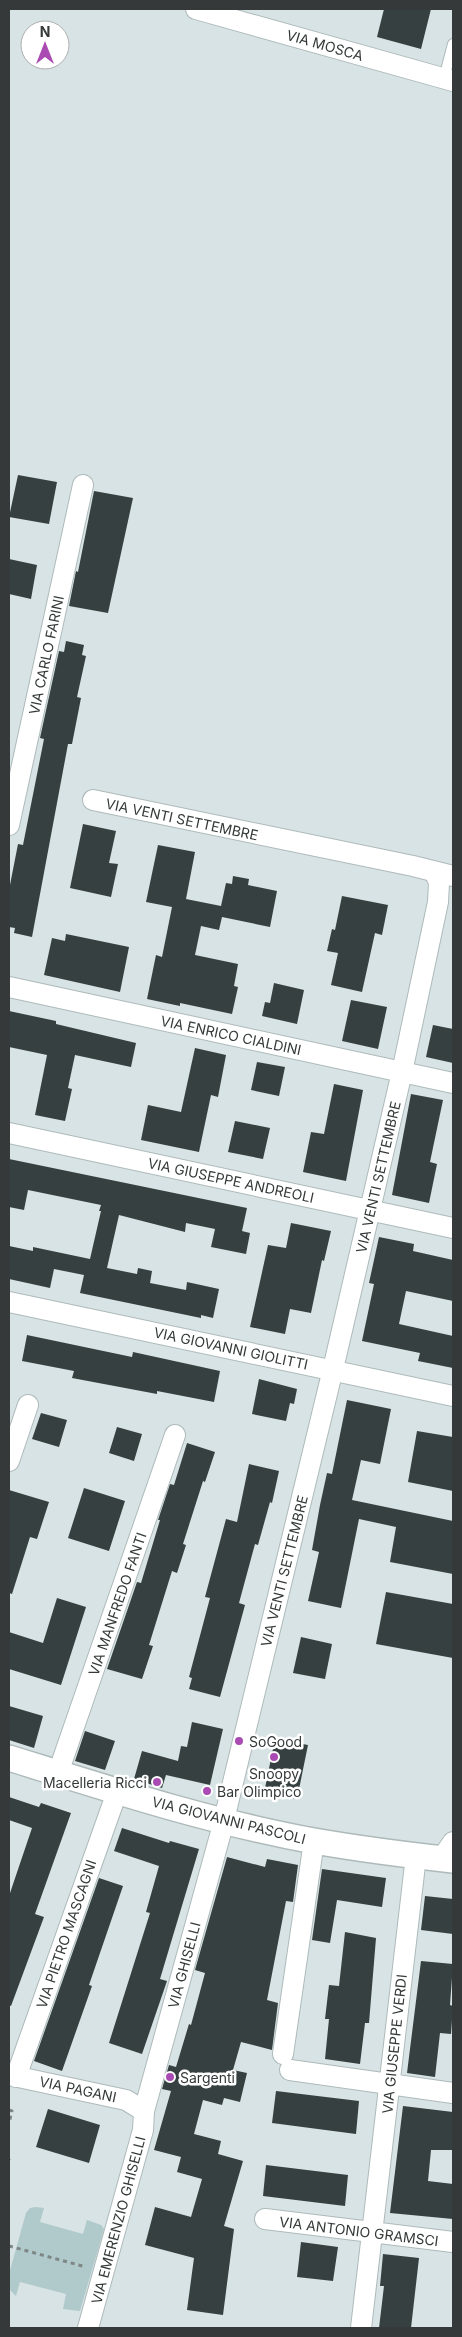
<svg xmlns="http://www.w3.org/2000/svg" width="462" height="2337" viewBox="0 0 462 2337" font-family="Inter,sans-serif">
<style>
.green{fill:#b0c9ca}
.building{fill:#364040}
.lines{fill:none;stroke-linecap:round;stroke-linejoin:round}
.service-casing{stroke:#aebaba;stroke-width:12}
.minor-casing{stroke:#aebaba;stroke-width:22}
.tertiary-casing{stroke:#aebaba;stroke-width:28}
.path{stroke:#7e8686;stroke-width:3;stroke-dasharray:4 4;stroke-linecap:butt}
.service{stroke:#fff;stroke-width:10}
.minor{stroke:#fff;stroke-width:20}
.tertiary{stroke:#fff;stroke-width:25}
.poi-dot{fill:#aa4ab3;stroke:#fff;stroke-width:2}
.labels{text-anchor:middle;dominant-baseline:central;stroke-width:5;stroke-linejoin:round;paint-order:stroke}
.street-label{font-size:14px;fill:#353939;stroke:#fff}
.poi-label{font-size:14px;fill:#353939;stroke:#fff;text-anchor:start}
</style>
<rect width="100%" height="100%" fill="#d7e3e4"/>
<path class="green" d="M36,2207l8,1 -4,14 43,12 4,-14 14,5 3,4 -24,82 -17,-2 3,-15 -46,-12 -4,14 -7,-7v-15l17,-61 4,-5z"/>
<path class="building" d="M384,9h47l-10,40 -44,-12z
M18,475l39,7 -8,42 -40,-7z
M94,491l39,7 -25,115 -39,-7 7,-35 2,1z
M9,559l28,6 -6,34 -22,-5z
M66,641l18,4 -2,10 4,1 -9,41 4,1 -9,46h-4l-36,193 -18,-4 1,-5 -6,-1v-37l9,-46 5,1 21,-106 -4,-1 19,-87 5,1z
M83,824l33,7 -7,32 9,1 -7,33 -41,-9z
M158,845l37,7 -9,47 35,7 5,-23 6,1 1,-8 16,3 -1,6 29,6 -7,36 -48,-10 -3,13 -18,-4 -6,29 43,9 -4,22 4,1 -6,27 -52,-11v3l-33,-7 9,-44 6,2 10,-50 -26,-5z
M342,896l46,9 -6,30 -7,-2 -13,59 -31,-7 7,-32 -11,-2 5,-22 3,1z
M66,934l63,13 -9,45 -76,-17 8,-37 13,3z
M274,983l30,7 -7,34 -35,-8 3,-14 5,1z
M351,1000l36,7 -9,42 -36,-8z
M9,1011l47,10v3l80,19 -5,24 -56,-12 -7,33 4,1 -7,32 -30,-6 12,-60 -38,-8z
M433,1025l20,4v34l-27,-6z
M195,1048l31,7 -8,42 -7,-2 -12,57 -58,-12 7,-35 33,7z
M257,1062l28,5 -6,29 -28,-6z
M334,1084l29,6 -17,91 -43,-9 8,-40 13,2z
M411,1094l32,6 -13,62 7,2 -8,39 -37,-8z
M235,1121l35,7 -7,31 -35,-7z
M9,1159l238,49 -5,23 8,2 -4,21 -35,-7 4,-18 -29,-6 -1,9 -66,-17 -12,53 30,6 1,-6 14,3 -2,12 36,7 1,-8 32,7 -6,29 -12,-3v3l-121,-25 4,-18 -30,-6 -4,19 -41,-9v-33l24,5v-4l57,12 11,-48h-2l2,-6 -73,-15 -4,20 -15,-3z
M291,1223l40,8 -7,30 -2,-1 -11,53 -21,-4 -5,25 -35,-7 18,-82 18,3z
M379,1237l35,7 -1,7 40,9v41l-47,-10 -7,33 54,12v32l-35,-7 2,-8 -58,-12 12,-57 -5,-1z
M27,1335l105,22 1,-5 87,19 -6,31 -57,-11v3l-85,-16 2,-7 -52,-10z
M259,1379l38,10 -3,15 -4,-1 -4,18 -34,-7z
M347,1400l44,9 -11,55 -19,-4 -9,40 101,21v53l-63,-12 6,-35 -37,-8 -18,89 -33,-7 11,-49 -7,-2 8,-45 7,-32 5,1z
M41,1413l26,7 -8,27 -27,-8z
M117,1427l25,7 -8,27 -25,-8z
M417,1431l36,6v54l-45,-9z
M187,1443l28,9 -10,30 -2,-1 -20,63 3,1 -9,28 -5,-2 -23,74 4,1 -11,33 -35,-10 30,-87 4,1 19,-63h-2l12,-36 4,1z
M249,1464l30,7 -7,32 -2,-1 -12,43 -3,-1 -16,59 6,2 -25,92 -31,-8 3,-11 -3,-1 21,-79 -5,-1 21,-78 11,3z
M84,1488l41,13 -16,50 -41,-13z
M9,1490l40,12 -12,37 -7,-2 -18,57 -3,-1z
M386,1592l67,12v54l-77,-14z
M57,1598l29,9 -25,78 -52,-16v-37l34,11z
M301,1637l31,7 -7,35 -32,-6z
M9,1706l34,10 -9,32 -25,-8z
M192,1722l31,7 -13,56 -44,-10 -4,13 -28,-9 8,-28 36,10 3,-15 6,1z
M85,1731l30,10 -10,29 -30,-9z
M275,1739l33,6 -11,54 -33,-6z
M9,1797l30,10 2,-4 30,10 -36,101 9,3 -33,89 -2,-1v-109l23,-68 -23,-8z
M122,1828l47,15 1,-2 29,8 -39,130 7,2 -25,73 -33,-11 41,-130 -4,-1 13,-46 -45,-15z
M227,1857l38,10 2,-8 31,6 -5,37 -7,-1 -19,99 11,3 -6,47 -31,-8 -8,28 14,3 -7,29 -16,-4 -2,7 -19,-5 -9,34 27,7 -3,13 25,7 -19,65 10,3 -11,86 -36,-5 7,-52 -49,-13 10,-38 36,10 11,-38 -25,-7 4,-15 -27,-7 17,-59 -9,-2 7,-24 7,2 13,-43 2,1 14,-52 -10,-3z
M322,1869l64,9 -4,29 -45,-7 -7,43 -18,-3z
M99,1878l24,8 -34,99 3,1 -30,85 -28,-10z
M425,1896l28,3v35l-32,-4z
M345,1932l31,6 -7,85h-4l-5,41 -35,-5 4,-40h-4l4,-34 10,1z
M421,1961l32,3 -3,41 3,1 -2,28 -11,-1 -5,44 -28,-4z
M276,2091l83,10 -3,33 -84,-11z
M403,2106l50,6v38h-22l-3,31 25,3v35l-63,-6z
M48,2109l52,16 -11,38 -53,-16z
M266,2165l82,10 -3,31 -82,-10z
M301,2242l37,5 -5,34 -36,-4z
M383,2254l36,4 -8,70h-32l5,-42h-4z"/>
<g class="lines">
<defs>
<path id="service" d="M444,78l9,-34"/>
<path id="minor" d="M196,9l257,72
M93,800l320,66 40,10
M9,825l74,-340
M9,987l444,96
M9,1133l444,95
M9,1302l444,94
M9,1461l19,-56
M58,1773l117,-338
M441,1859l12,-17
M283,2054l31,-213
M290,2070l163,23
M9,2075l117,25 18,11
M16,2077l101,-285
M265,2219l188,23
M88,2328l55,-198 1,-19 77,-279 112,-463 69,-297 36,-170 1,-19 -4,-10
M361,2328l55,-472"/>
<path id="tertiary" d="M9,1758c100,31 201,64 305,83 46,8 93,14 139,19"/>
</defs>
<use href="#service" class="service-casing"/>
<use href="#minor" class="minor-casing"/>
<use href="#tertiary" class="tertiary-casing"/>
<path class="path" d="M9,2110l3,1 -3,12
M9,2159v1
M9,2246l77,21"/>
<use href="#service" class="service"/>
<use href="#minor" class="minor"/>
<use href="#tertiary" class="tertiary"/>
</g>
<g class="poi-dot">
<circle cx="239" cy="1741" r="5"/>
<circle cx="274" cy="1757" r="5"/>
<circle cx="157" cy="1782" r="5"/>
<circle cx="207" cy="1791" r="5"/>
<circle cx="170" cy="2077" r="5"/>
</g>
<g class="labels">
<g class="street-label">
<text transform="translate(325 45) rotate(16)">VIA MOSCA</text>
<text transform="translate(46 655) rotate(-78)">VIA CARLO FARINI</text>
<text transform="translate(182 819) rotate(12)">VIA VENTI SETTEMBRE</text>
<text transform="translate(231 1035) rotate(12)">VIA ENRICO CIALDINI</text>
<text transform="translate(378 1177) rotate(-77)">VIA VENTI SETTEMBRE</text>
<text transform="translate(231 1180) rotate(12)">VIA GIUSEPPE ANDREOLI</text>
<text transform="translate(231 1348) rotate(12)">VIA GIOVANNI GIOLITTI</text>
<text transform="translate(284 1571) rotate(-76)">VIA VENTI SETTEMBRE</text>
<text transform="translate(117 1604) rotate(-71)">VIA MANFREDO FANTI</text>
<text transform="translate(229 1820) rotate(14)">VIA GIOVANNI PASCOLI</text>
<text transform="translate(66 1934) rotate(-71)">VIA PIETRO MASCAGNI</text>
<text transform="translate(184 1965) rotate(-75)">VIA GHISELLI</text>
<text transform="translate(394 2044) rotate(-84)">VIA GIUSEPPE VERDI</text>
<text transform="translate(78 2089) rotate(12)">VIA PAGANI</text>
<text transform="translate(118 2220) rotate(-75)">VIA EMERENZIO GHISELLI</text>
<text transform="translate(359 2231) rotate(7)">VIA ANTONIO GRAMSCI</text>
</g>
<g class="poi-label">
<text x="249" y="1741">SoGood</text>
<text x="274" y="1773" text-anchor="middle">Snoopy</text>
<text x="147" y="1782" text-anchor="end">Macelleria Ricci</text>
<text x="217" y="1791">Bar Olimpico</text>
<text x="180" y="2077">Sargenti</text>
</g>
</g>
<rect width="462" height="2337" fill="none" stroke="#353939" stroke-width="20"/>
<g transform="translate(45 45)"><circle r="24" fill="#ffffff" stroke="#aeb0b0"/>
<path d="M0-4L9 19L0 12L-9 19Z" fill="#aa4ab3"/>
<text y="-8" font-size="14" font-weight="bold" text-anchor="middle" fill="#353939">N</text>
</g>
</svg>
